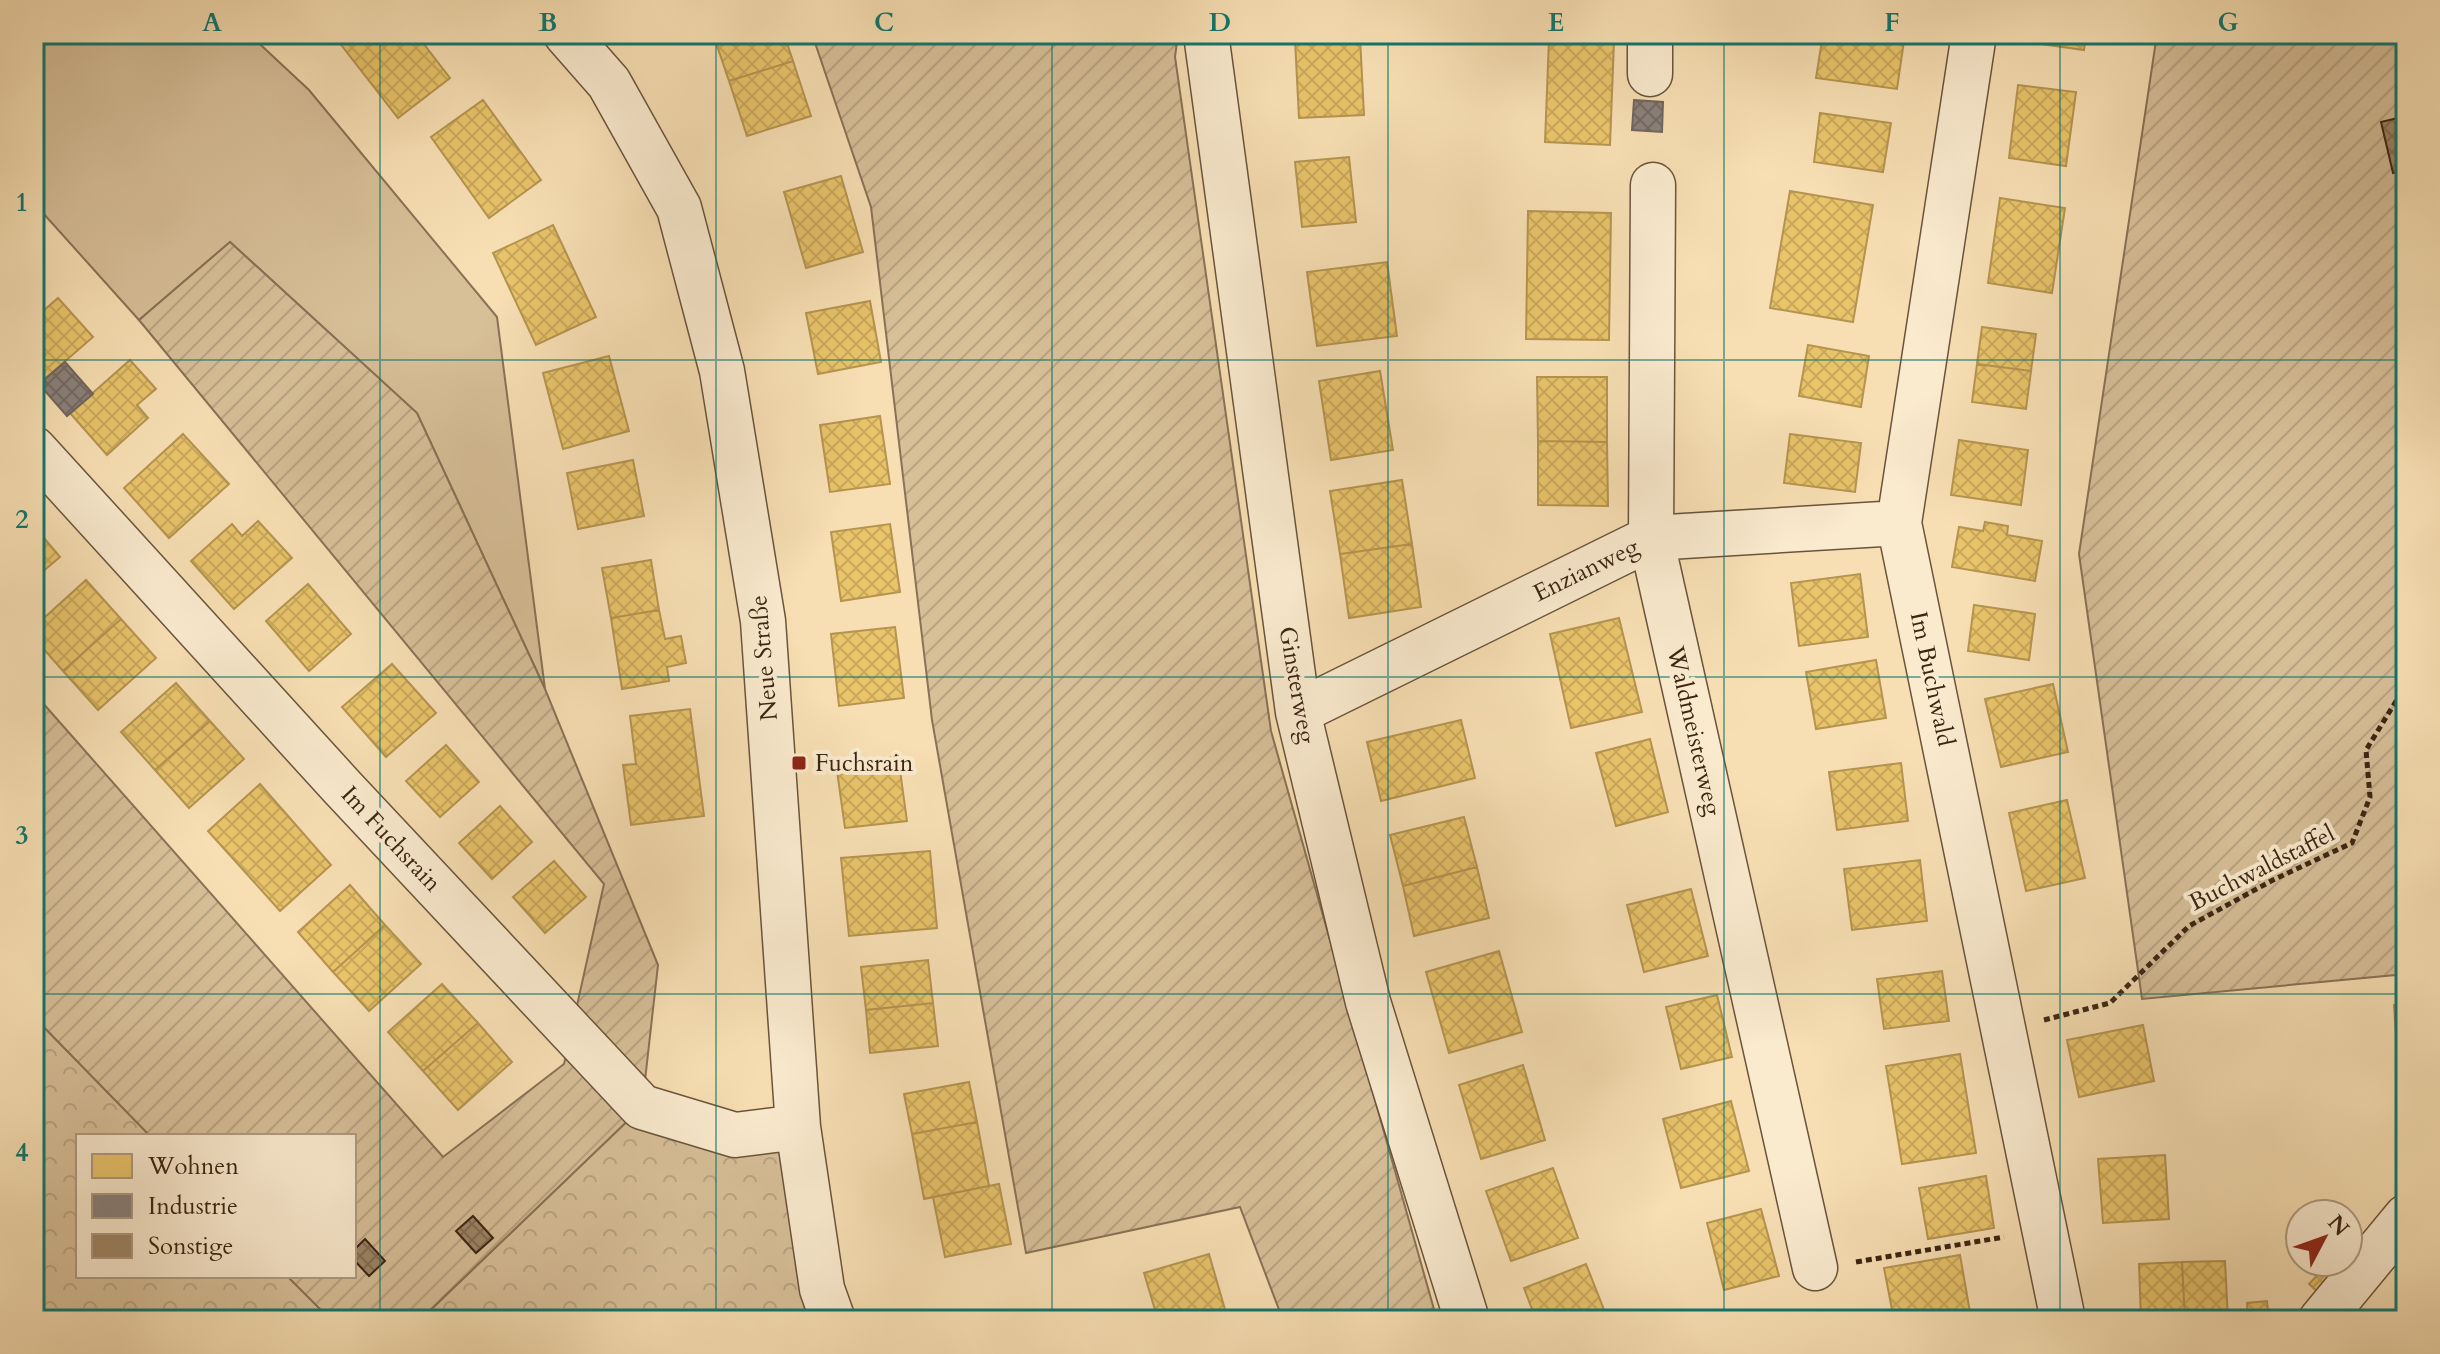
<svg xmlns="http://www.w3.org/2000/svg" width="2440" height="1354" viewBox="0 0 2440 1354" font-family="Cardo,serif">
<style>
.grass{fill:#d7bf98;stroke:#897256;stroke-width:2}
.forest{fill:url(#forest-crowns);stroke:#897256;stroke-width:2}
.garden{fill:url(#garden-furrows);stroke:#897256;stroke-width:2}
.homes{fill:url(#homes-cross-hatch);stroke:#b59450;stroke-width:2}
.industry{fill:url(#industry-cross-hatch);stroke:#72655c;stroke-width:2}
.building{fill:url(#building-cross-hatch);stroke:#3b2513;stroke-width:2}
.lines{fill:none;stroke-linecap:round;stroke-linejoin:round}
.minor-casing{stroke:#6a543b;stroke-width:47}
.path{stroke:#3b2513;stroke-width:5;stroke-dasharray:6 4;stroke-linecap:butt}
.minor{stroke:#faeace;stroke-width:44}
.grid{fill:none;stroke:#0f766e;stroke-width:2;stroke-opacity:0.55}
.poi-dot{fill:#8f2418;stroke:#faeace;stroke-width:3}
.labels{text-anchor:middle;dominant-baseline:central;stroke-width:8;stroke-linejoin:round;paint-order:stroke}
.street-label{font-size:24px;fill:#3b2513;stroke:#faeace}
.poi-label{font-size:24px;fill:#3b2513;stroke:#faeace;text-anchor:start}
.neatline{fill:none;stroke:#0f766e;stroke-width:3}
.grid-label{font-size:26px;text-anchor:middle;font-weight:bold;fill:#0f766e}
</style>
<defs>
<pattern id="forest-crowns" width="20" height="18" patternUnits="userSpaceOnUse" patternTransform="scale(2)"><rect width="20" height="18" fill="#d7bf98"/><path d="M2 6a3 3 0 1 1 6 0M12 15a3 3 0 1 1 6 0" fill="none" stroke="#b9a482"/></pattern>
<pattern id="garden-furrows" width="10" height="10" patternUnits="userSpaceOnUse" patternTransform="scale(2)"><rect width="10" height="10" fill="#d7bf98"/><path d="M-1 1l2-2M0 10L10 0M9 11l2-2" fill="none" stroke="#b9a482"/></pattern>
<pattern id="homes-cross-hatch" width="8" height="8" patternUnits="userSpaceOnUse" patternTransform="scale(2)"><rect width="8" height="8" fill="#e9c46a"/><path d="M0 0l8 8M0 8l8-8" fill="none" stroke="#c9a85b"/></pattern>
<pattern id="industry-cross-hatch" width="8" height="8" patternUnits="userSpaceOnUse" patternTransform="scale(2)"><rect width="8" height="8" fill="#8a817c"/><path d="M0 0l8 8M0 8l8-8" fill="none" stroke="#726964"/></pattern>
<pattern id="building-cross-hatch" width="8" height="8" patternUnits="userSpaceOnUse" patternTransform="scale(2)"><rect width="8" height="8" fill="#9d8666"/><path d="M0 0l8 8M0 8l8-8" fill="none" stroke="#816d53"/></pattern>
</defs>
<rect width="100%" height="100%" fill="#f7dfb3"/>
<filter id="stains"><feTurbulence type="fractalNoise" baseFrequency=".0025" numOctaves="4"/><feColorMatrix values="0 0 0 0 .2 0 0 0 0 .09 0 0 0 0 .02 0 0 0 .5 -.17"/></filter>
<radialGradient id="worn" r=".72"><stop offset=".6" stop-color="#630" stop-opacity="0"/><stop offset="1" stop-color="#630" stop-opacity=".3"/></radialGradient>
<path class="grass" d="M34,34h215l60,56 188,227 48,372 -128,-276 -187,-171 -91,78 -105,-117z"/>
<path class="forest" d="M34,1017l117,119h-73v140h210l43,44h-297z
M642,1107l156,20 35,193h-413z"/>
<path class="garden" d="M812,34h366l-3,23 96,674 166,589h-154l-43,-113 -214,46 -94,-533 -61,-513z
M2157,34h249v940l-264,25 -63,-445z
M230,242l187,171 128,276 113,276 -16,142 -222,213h-89l-44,-44h67v-140h-204l-116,-119v-324l409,464 121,-93 40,-180 -465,-564z"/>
<path class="homes" d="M339,34h77l34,44 -52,40 -63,-81z
M713,34h71l9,27 -64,20z
M1823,34h82l-8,55 -81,-11z
M2027,34h59l-2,16 -58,-8z
M1360,37l4,78 -65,3 -4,-78z
M1549,38l65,3 -4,104 -65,-3z
M793,61l18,55 -64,20 -18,-55z
M2018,85l58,7 -10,74 -57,-8z
M483,100l58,80 -52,38 -58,-81z
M1820,113l71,10 -8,49 -69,-10z
M1349,157l7,65 -54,5 -7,-65z
M841,176l22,76 -57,16 -22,-76z
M1790,191l83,14 -20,117 -83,-14z
M2000,198l65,10 -13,85 -64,-10z
M1528,211l83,2 -2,127 -83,-1z
M553,225l43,92 -60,28 -43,-92z
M1387,262l10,74 -80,10 -10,-74z
M58,298l35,39 -54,47 -5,-5v-60z
M870,301l11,61 -63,12 -12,-61z
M1982,327l54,7 -5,37 -54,-7z
M1808,345l61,11 -8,51 -62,-11z
M609,356l20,75 -66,18 -20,-76z
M130,360l26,29 -19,16 11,13 -41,37 -37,-42z
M1977,364l54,7 -5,38 -54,-7z
M1380,371l13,79 -62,10 -12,-79z
M1537,377h70v65l-69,-1z
M880,416l10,68 -60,8 -10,-67z
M183,434l46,50 -60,54 -45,-50z
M1790,434l71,9 -6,49 -71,-9z
M1959,440l69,10 -7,55 -70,-10z
M1538,441l69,1 1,64 -70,-1z
M633,460l11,56 -66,13 -11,-56z
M1402,480l10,64 -72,10 -10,-63z
M258,521l34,37 -58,51 -43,-48 41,-37 10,12z
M1985,522l23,4 -1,9 35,6 -7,40 -83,-14 7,-40 24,4z
M890,524l10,68 -59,9 -10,-69z
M34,526l26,31 -26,22z
M1412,544l9,63 -72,11 -9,-64z
M651,560l8,50 -48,8 -9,-50z
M1860,574l8,63 -69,9 -8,-63z
M86,580l35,39 -58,52 -29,-33v-11z
M308,584l43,50 -42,37 -43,-50z
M1974,605l61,9 -6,46 -61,-9z
M659,610l6,29 16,-3 5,27 -19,4 2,14 -47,8 -11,-71z
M1619,618l23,94 -71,16 -21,-94z
M121,619l35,39 -58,52 -35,-39z
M895,627l9,71 -65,8 -8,-72z
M1876,660l10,58 -70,11 -10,-57z
M392,664l44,49 -50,44 -44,-50z
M176,683l34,38 -55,49 -34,-38z
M2053,684l15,68 -67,15 -16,-68z
M690,709l14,107 -73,9 -8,-60 13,-1 -6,-48z
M1461,720l14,58 -94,23 -14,-59z
M210,721l34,38 -55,49 -34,-38z
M1650,739l18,73 -52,14 -20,-73z
M446,745l33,37 -39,35 -34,-36z
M898,756l9,65 -62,7 -9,-64z
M1901,763l7,58 -71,9 -8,-58z
M260,784l71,81 -51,46 -72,-80z
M2067,800l18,78 -59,13 -17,-78z
M500,806l32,36 -40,37 -33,-36z
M1464,817l13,50 -74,19 -13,-51z
M930,851l7,77 -88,8 -8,-78z
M1920,860l7,61 -75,9 -8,-61z
M554,861l32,36 -41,36 -32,-36z
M1477,867l12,51 -75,18 -11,-50z
M350,885l35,40 -52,47 -35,-40z
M1691,889l17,67 -64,16 -17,-67z
M385,925l36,39 -52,47 -36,-39z
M1499,951l23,81 -73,21 -23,-81z
M928,960l5,43 -67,7 -5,-43z
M1942,971l7,50 -65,8 -7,-50z
M442,984l36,39 -55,48 -35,-39z
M1717,995l15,62 -51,12 -15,-62z
M933,1003l5,43 -68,7 -4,-43z
M2394,1005h12v61l-8,1z
M478,1023l34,39 -54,48 -35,-39z
M2143,1025l11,56 -75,16 -12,-57z
M1960,1054l16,99 -74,11 -16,-98z
M1523,1065l22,75 -64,19 -22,-74z
M969,1082l8,40 -65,12 -8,-40z
M1731,1101l18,70 -68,17 -18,-69z
M977,1122l12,64 -65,13 -12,-65z
M2165,1155l4,64 -66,4 -5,-64z
M1553,1168l25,70 -67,23 -25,-70z
M1986,1176l8,52 -66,11 -9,-51z
M999,1184l12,60 -66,13 -12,-60z
M1761,1209l18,67 -55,14 -17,-67z
M1209,1254l19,66h-70l-14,-47z
M1960,1255l11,63 -77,2 -10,-52z
M2225,1261l3,59h-43l-3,-58z
M2182,1262l3,58h-44l-2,-56z
M2330,1262h15l-20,37 -16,-15z
M1586,1264l22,56h-72l-12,-32z
M2267,1301l2,19h-21l-1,-17z"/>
<path class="industry" d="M1634,100l29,2 -1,30 -30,-2z
M65,362l28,32 -26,22 -28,-32z"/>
<path class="building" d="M2406,116v54l-13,3 -12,-51z
M473,1216l20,22 -17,15 -20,-22z
M365,1239l20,22 -16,15 -15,-16v-10z"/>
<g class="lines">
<defs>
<path id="minor" d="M566,34l43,49 70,125 43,163 41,250 35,506 24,162 11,31
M1206,34l92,678 70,290 99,318
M1974,34l-75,489 164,797
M1650,74v-40
M1653,185l-2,353 164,730
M34,449l308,338 300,320 93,28 63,-8
M1298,712l353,-174 248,-15
M2321,1320l85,-103"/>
</defs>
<use href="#minor" class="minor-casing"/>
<path class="path" d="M2044,1020l66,-17 79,-77 84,-46 79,-37 18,-46 -4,-47 40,-65
M1856,1262l148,-25"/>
<use href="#minor" class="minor"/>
</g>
<path class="grid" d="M380,34v1286M716,34v1286M1052,34v1286M1388,34v1286M1724,34v1286M2060,34v1286M34,360h2372M34,677h2372M34,994h2372"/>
<rect class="poi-dot" x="791" y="755" width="16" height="16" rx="4"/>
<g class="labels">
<g class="street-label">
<text transform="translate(1586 570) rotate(-26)">Enzianweg</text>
<text transform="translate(764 658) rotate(-95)">Neue Straße</text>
<text transform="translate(1932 679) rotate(78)">Im Buchwald</text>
<text transform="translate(1297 685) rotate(80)">Ginsterweg</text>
<text transform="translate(1694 731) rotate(77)">Waldmeisterweg</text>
<text transform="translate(391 839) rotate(47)">Im Fuchsrain</text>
<text transform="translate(2262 868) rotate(-27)">Buchwaldstaffel</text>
</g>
<g class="poi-label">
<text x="815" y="763">Fuchsrain</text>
</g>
</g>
<rect width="2440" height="1354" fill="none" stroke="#f7dfb3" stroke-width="88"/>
<rect x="76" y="1134" width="280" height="144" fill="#faeace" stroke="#ae9b83" stroke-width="2"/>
<rect x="92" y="1154" width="40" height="24" fill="#e9c46a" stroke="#ae9b83" stroke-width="2"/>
<text x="148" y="1174" font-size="24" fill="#3b2513">Wohnen</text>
<rect x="92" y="1194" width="40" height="24" fill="#8a817c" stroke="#ae9b83" stroke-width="2"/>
<text x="148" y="1214" font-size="24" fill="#3b2513">Industrie</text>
<rect x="92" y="1234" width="40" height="24" fill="#9d8666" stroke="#ae9b83" stroke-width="2"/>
<text x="148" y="1254" font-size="24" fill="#3b2513">Sonstige</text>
<g transform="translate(2324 1238) rotate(49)"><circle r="38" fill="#faeace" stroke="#ae9b83" stroke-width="2"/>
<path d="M0-6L14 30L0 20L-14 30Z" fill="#8f2418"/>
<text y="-12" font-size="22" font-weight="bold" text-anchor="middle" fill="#3b2513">N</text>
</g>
<rect x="44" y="44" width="2352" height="1266" class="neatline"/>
<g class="grid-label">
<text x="212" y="31">A</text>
<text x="548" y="31">B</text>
<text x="884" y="31">C</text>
<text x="1220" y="31">D</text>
<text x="1556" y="31">E</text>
<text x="1892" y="31">F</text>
<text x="2228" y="31">G</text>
<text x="22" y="211">1</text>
<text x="22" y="528">2</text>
<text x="22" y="844">3</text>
<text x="22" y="1161">4</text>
</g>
<rect width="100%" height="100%" filter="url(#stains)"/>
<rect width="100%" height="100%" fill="url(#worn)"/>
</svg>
